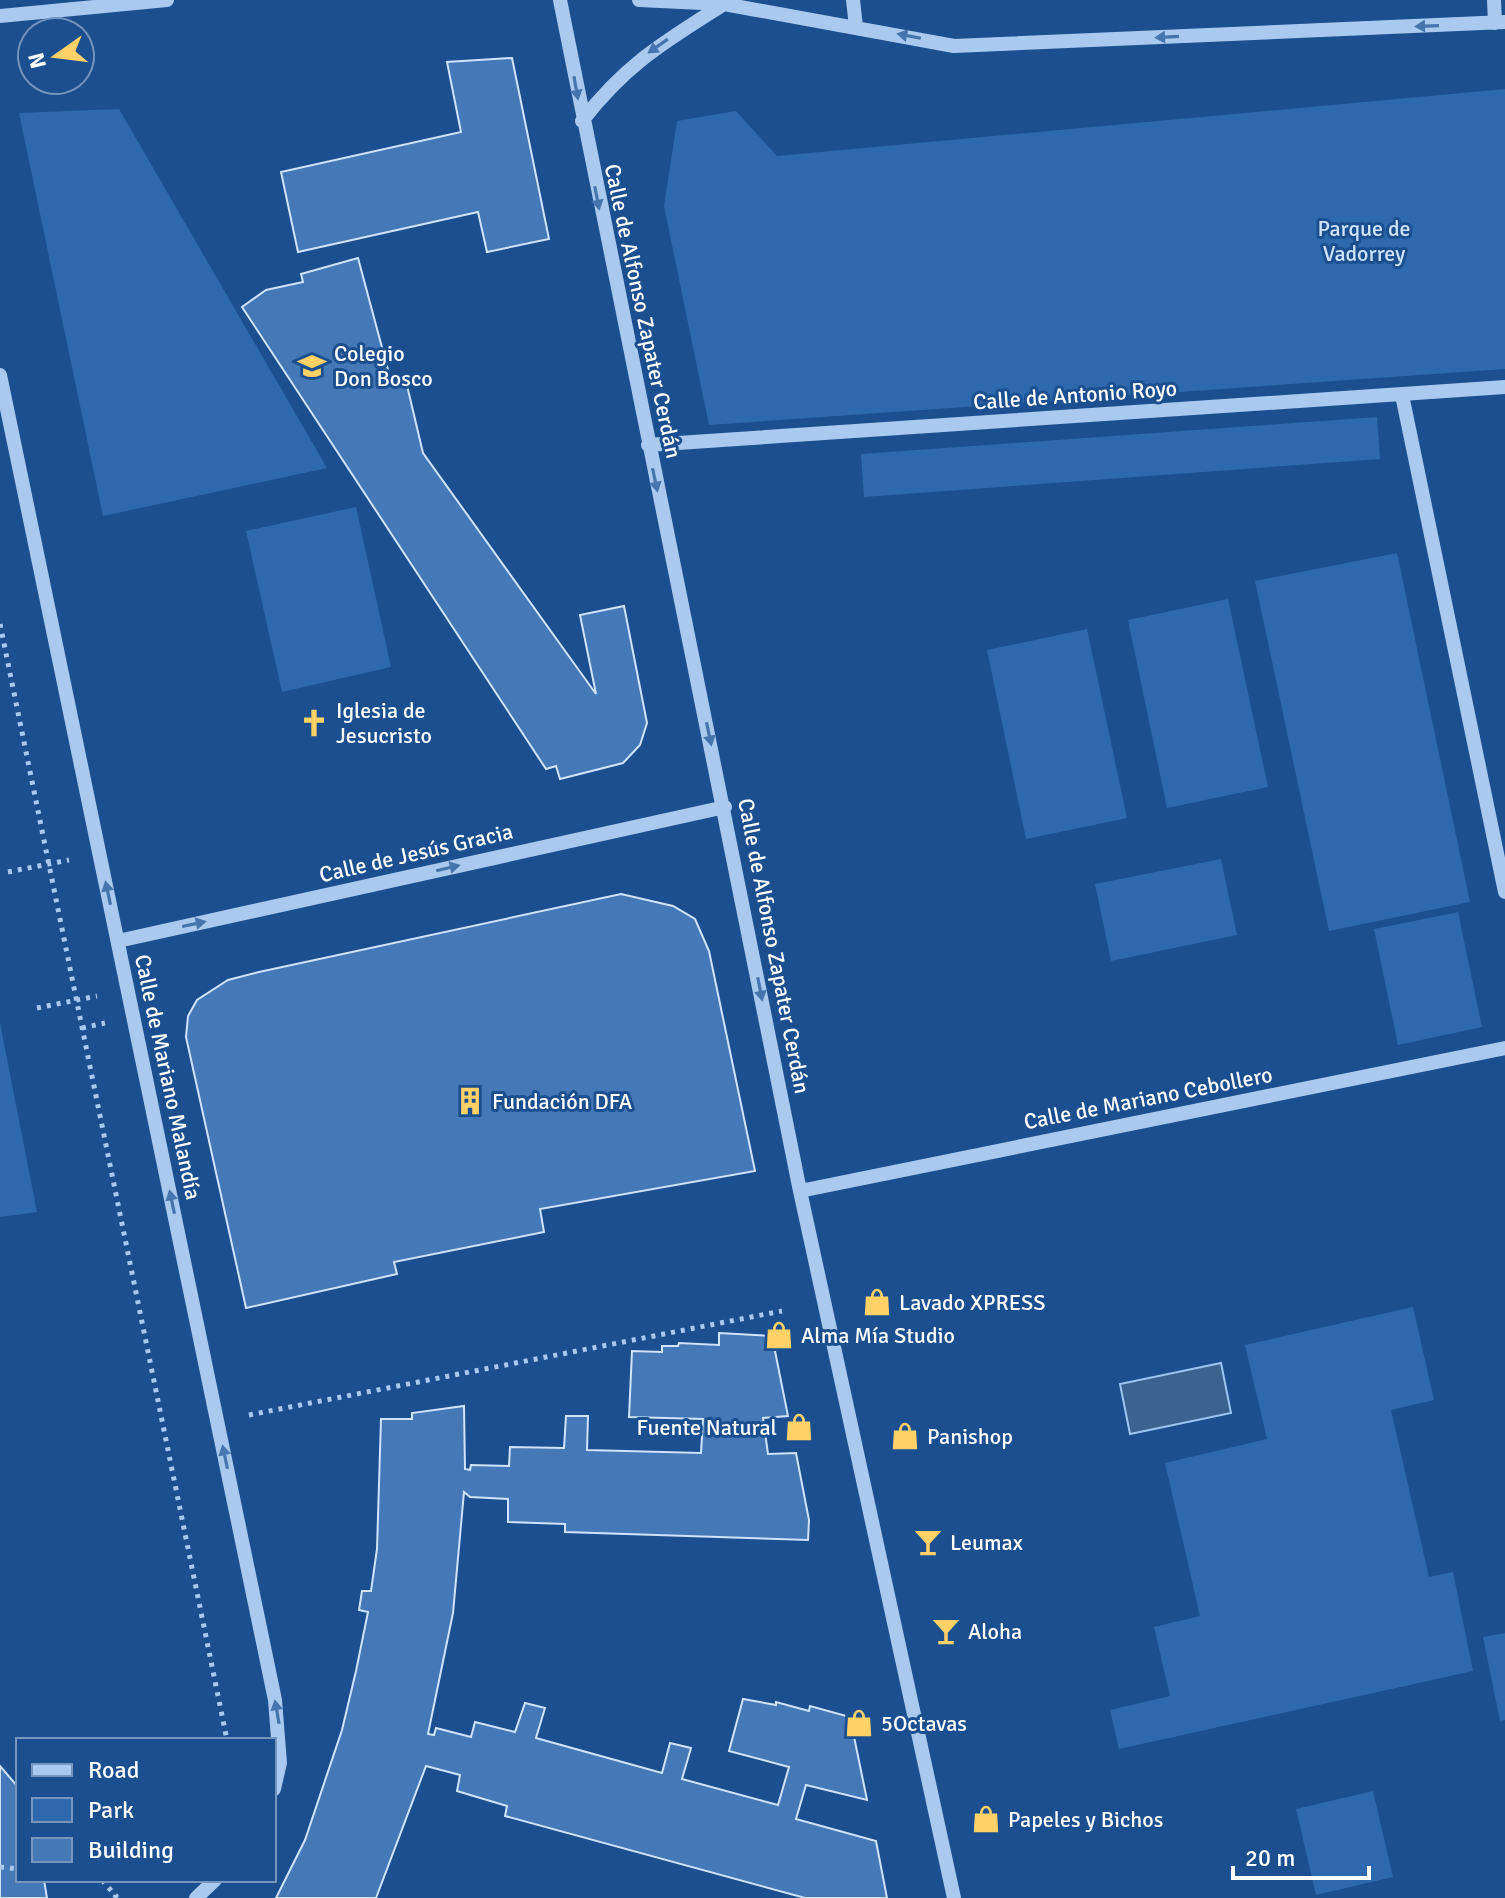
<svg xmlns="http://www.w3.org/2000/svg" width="1505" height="1898" viewBox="0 0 1505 1898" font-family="Signika,sans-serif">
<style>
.green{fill:#2e69ad}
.water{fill:#3c6290;stroke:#9cc4f0;stroke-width:2}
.building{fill:#4478b7;stroke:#cfe3fa;stroke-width:2}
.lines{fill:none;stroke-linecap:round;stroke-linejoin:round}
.path{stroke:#a9c9ee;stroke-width:5;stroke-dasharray:4 6;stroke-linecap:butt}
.minor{stroke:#a9c9ee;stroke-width:14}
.oneway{fill:#4674ac}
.labels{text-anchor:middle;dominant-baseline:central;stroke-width:6;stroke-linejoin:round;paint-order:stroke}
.park-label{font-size:22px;fill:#cfe3fa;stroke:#1b4f8f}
.street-label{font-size:22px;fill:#fff;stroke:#1b4f8f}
.poi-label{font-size:22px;fill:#fff;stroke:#1b4f8f;text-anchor:start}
</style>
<rect width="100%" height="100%" fill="#1b4f8f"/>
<path class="green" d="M1505,89v280l-796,56 -45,-219 13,-85 59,-10 41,45z
M119,109l208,359 -224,48 -84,-403z
M1377,417l3,42 -516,38 -3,-43z
M356,507l35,160 -109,25 -36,-161z
M1397,553l73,349 -141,29 -74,-350z
M1228,599l40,188 -101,21 -39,-188z
M1087,629l40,189 -101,21 -39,-189z
M1221,859l16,76 -126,26 -16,-77z
M1458,912l24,115 -84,18 -24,-116z
M0,1023l37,189 -37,5z
M1413,1307l21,93 -43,10 38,167 24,-5 20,99 -354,78 -9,-39 60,-14 -16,-69 46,-11 -35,-153 102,-24 -22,-94z
M1505,1633v87l-5,1 -17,-84z
M1373,1791l20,86 -77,18 -20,-86z"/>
<path class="water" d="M1221,1363l10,50 -101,21 -10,-50z"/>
<path class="building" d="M512,58l37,181 -62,13 -9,-40 -180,40 -17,-80 180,-40 -14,-70z
M358,258l33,123 14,-4 18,76 173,241 -16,-79 44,-9 23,117 -7,22 -17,18 -63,16 -4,-13 -10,3 -304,-462 24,-17 37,-8 -2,-8z
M621,894l52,12 22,13 14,32 46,220 -215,38 4,23 -150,30 3,12 -151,34 -60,-271 2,-21 9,-16 31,-20 31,-8z
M719,1333l53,3 16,80 -25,2 5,36 28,-1 13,67 -1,20 -243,-8v-8l-57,-2v-23l-38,-2 -6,-5 -11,121 -25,121 6,1 2,-7 35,9 4,-15 40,10 10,-29 20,5 -9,30 126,35 8,-30 21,5 -9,31 96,26 11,-38 -60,-16 14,-52 33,6v-3l33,9 1,-5 40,11 17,83 -61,-15 -10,34 80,22 11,57h-82l-300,-82 2,-10 -50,-15 3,-16 -34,-9 -50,132h-100l29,-58 37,-110 14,-59 12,-59 -9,-2 3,-19h9l6,-42 4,-130h31v-6l52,-7 1,63 5,1 1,-5 38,1 1,-19 54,1 2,-32h22l-1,34 114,3 2,-34 -74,-2 3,-66 30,1v-6h16l1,-3 40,2z
M0,1766l18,21v93h26l3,18h-47z"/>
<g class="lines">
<path class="path" d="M0,624l227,1116
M8,872l61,-12
M37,1008l60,-12
M82,1028l23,-5
M249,1415l533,-104
M0,1867l18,2
M102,1880l14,16 -2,2"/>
<path class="minor" d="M560,0l240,1191 154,707
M639,0l85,4 230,42 551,-24
M853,0l3,27
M1494,0l1,23
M0,16l167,-16
M582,121c44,-57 82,-79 142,-117
M0,375l275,1325 5,63 -6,26
M1402,395l103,497
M648,445l857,-58
M118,941l607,-134
M800,1191l705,-143
M196,1898l19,-18"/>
</g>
<defs><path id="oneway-solid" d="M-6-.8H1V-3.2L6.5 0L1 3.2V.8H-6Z" transform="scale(2)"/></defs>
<g class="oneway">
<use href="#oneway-solid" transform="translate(1427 26) rotate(178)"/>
<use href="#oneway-solid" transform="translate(909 36) rotate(-169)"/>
<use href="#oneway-solid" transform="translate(1167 37) rotate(177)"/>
<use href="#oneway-solid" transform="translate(658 46) rotate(145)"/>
<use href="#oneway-solid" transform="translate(576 88) rotate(80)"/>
<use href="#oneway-solid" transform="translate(597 198) rotate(79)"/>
<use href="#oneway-solid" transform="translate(655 480) rotate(78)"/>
<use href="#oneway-solid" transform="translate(709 734) rotate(78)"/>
<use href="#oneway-solid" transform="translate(448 868) rotate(-13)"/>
<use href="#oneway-solid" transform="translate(108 893) rotate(-102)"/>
<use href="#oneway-solid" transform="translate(194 924) rotate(-12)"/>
<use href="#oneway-solid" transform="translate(760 989) rotate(79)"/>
<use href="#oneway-solid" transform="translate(172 1202) rotate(-102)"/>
<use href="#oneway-solid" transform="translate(225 1457) rotate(-102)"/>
<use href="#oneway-solid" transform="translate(277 1712) rotate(-100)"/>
</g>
<defs>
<symbol id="school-bare" viewBox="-9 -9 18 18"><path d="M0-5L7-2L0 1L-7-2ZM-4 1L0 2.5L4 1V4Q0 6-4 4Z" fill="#ffd166" stroke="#1b4f8f" stroke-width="2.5" paint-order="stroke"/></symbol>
<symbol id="church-bare" viewBox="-9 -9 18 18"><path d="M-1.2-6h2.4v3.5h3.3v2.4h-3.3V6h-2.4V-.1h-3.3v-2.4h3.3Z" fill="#ffd166" stroke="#1b4f8f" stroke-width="2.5" paint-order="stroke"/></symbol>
<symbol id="building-bare" viewBox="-9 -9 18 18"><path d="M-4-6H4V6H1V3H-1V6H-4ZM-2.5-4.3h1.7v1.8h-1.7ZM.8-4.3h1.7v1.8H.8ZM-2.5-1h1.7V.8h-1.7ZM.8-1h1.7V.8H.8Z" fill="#ffd166" stroke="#1b4f8f" stroke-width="2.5" paint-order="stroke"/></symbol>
<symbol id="shop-bare" viewBox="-9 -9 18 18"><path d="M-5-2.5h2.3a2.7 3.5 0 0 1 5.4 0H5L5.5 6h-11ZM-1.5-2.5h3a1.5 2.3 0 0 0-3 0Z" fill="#ffd166" stroke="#1b4f8f" stroke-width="2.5" paint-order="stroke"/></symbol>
<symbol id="bar-bare" viewBox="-9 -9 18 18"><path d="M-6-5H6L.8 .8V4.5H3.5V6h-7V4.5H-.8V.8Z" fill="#ffd166" stroke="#1b4f8f" stroke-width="2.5" paint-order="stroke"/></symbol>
</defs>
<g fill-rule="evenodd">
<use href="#school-bare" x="292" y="346" width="40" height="40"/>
<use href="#church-bare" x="294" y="703" width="40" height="40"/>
<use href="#building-bare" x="450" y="1081" width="40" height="40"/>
<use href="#shop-bare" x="857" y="1282" width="40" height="40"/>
<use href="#shop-bare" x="759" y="1315" width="40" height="40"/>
<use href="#shop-bare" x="779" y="1407" width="40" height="40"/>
<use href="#shop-bare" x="885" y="1416" width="40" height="40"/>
<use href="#bar-bare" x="908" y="1522" width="40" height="40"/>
<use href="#bar-bare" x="926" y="1611" width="40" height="40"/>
<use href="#shop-bare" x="839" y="1703" width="40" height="40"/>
<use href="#shop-bare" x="966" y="1799" width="40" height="40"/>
</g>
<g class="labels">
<g class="park-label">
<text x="1364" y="228">Parque de<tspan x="1364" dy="25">Vadorrey</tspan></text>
</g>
<g class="street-label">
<text transform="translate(643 311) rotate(78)">Calle de Alfonso Zapater Cerdán</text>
<text transform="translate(1075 395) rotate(-4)">Calle de Antonio Royo</text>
<text transform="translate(416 853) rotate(-13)">Calle de Jesús Gracia</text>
<text transform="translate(774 946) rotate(79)">Calle de Alfonso Zapater Cerdán</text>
<text transform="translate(168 1077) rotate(78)">Calle de Mariano Malandía</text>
<text transform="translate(1148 1098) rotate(-11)">Calle de Mariano Cebollero</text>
</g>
<g class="poi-label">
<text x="334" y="353">Colegio<tspan x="334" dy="25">Don Bosco</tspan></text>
<text x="336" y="710">Iglesia de<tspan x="336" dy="25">Jesucristo</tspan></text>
<text x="492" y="1101">Fundación DFA</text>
<text x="899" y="1302">Lavado XPRESS</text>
<text x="801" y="1335">Alma Mía Studio</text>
<text x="777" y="1427" text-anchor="end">Fuente Natural</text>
<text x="927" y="1436">Panishop</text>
<text x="950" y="1542">Leumax</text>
<text x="968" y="1631">Aloha</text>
<text x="881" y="1723">5Octavas</text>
<text x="1008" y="1819">Papeles y Bichos</text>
</g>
</g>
<rect x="16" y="1738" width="260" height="144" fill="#1b4f8f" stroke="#7695bc" stroke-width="2"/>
<rect x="32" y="1764" width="40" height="12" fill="#a9c9ee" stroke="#7695bc" stroke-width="2"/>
<text x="88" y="1778" font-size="24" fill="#ffffff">Road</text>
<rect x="32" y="1798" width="40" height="24" fill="#2e69ad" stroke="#7695bc" stroke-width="2"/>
<text x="88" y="1818" font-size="24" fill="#ffffff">Park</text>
<rect x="32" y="1838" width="40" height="24" fill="#4478b7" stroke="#7695bc" stroke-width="2"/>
<text x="88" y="1858" font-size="24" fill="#ffffff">Building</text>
<g transform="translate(56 56) rotate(256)"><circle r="38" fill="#1b4f8f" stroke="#7695bc" stroke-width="2"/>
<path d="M0-6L14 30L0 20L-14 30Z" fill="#ffd166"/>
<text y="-12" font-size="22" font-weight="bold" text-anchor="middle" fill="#ffffff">N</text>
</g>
<path d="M1233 1866v12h136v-12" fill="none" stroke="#ffffff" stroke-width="4"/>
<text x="1245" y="1866" font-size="24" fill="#ffffff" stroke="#1b4f8f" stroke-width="6" paint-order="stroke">20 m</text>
</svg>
